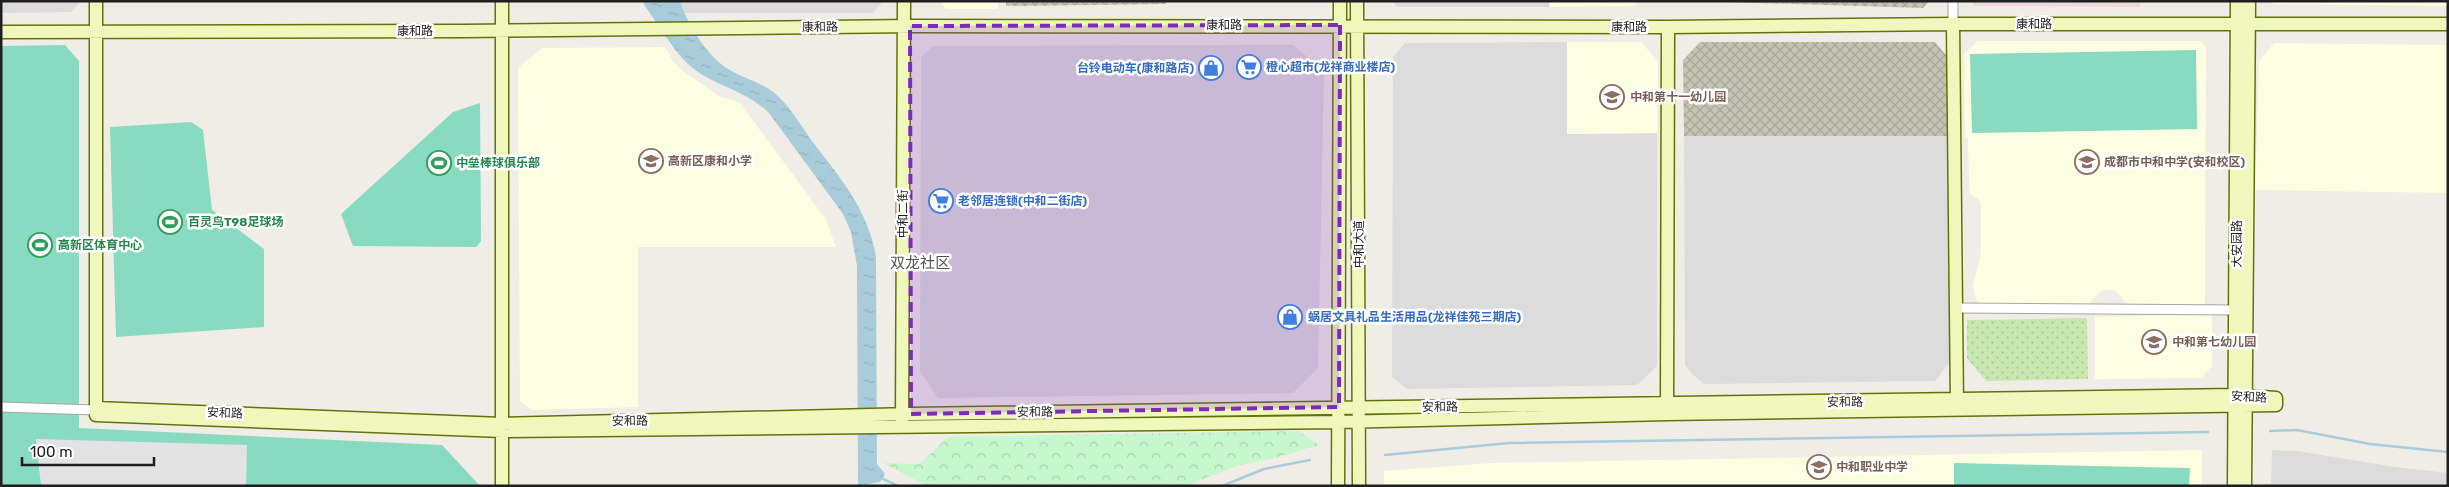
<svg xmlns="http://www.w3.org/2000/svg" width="2449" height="487" viewBox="0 0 2449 487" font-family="Rubik,'Noto Sans SC',sans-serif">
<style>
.residential{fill:#dddcdc}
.commercial{fill:#efd9d6}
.education{fill:#fcfee1}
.construction{fill:url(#construction-cross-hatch)}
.grass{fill:url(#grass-dots)}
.park{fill:url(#park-crowns)}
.pitch{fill:#88dbc0}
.parking{fill:#e3e3e3}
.water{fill:url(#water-ripples)}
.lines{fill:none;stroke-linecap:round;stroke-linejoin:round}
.stream{stroke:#a9ccdb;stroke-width:2.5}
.street-casing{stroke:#a6a6a6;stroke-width:11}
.secondary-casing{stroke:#60730a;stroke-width:15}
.street{stroke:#fff;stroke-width:9}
.secondary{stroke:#f0f7bd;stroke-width:12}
.marked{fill:#7b2cbf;fill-opacity:0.2;stroke:#7b2cbf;stroke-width:4;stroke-dasharray:10 6;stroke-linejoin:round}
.labels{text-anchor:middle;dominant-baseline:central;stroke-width:5;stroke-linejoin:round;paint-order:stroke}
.street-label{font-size:12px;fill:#1f1f1f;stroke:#fff}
.shop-label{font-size:12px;font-weight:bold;fill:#366cbe;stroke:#fff;text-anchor:start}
.education-label{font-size:12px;font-weight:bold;fill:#785e54;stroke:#fff;text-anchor:start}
.leisure-label{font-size:12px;font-weight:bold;fill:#27864d;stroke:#fff;text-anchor:start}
.quarter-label{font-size:15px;fill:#525252;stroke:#fff}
</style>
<defs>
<pattern id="construction-cross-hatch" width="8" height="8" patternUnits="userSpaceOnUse" patternTransform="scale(1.25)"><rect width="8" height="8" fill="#c3c4b2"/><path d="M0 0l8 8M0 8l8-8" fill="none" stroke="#a7a899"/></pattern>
<pattern id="grass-dots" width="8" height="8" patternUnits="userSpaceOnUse" patternTransform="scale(1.25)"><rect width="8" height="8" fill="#c7e7af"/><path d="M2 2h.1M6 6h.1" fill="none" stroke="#aac696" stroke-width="1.8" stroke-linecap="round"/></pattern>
<pattern id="park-crowns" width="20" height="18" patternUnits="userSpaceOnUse" patternTransform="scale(1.25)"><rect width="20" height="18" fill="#c6f7cd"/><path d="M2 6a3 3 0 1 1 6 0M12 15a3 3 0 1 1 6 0" fill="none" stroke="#aad3b0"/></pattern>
<pattern id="water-ripples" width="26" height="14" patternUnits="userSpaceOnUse" patternTransform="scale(1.25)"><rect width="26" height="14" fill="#a9ccdb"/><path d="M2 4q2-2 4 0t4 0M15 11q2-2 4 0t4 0" fill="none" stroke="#91afbc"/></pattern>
</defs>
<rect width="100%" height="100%" fill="#f0ede6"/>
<path class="residential" d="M1,1h80l-10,11 -70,1z
M680,1h203l-10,12h-189z
M1393,1h156v6h-152z
M1567,42v92l90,-1v233l-20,19 -230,4 -15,-12 1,-320 12,-14z
M1293,45l31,26 -6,297 -25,25 -355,5 -18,-27 1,-314 12,-11z
M1684,136h264l2,226 -15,19 -231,3 -13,-11 -6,-8z
M2272,450l25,1 98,16 53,6v13h-177z"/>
<path class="commercial" d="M1970,1h170v6l-165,-1z"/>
<path class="education" d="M939,1h59v8h-52z
M1549,1h89l-4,5 -84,1z
M2271,1h177v5l-174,-2z
M1978,41h222l6,6 -1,259 -73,-1 -7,-3 -10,-12h-13l-17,17 -105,-3 -4,-4 -3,-14 8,-34v-48l-2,-4 -9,-7 -1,-8 -1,-46 -3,-2 -1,-83z
M1567,42h74l17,19 -1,72 -90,1z
M2274,43l174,2v148l-193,-3 4,-129z
M665,47l8,14 10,10 36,25 21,7 85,115 11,29h-198v160l-106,3 -12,-9 -2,-333 24,-20z
M2212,314v52l-10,12 -107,1v-62z
M2202,450v36h-818v-15l106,-8z"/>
<path class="construction" d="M1006,1h161l-1,3 -160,2z
M1694,1h235l-6,7z
M1700,42h235l12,14 1,80h-264l-1,-76z"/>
<path class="grass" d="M2087,318l1,61 -102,2 -19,-23v-38z"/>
<path class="park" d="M1299,431l20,14 -44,13 -39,8 -50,20h-259l-44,-23 37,1 28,-27z"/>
<path class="pitch" d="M65,45l14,16v367l363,17 38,41h-479v-440z
M2196,50l1,79 -225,4 -2,-79z
M480,103l1,138 -5,6 -123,-1 -12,-32 112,-102z
M191,122l12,8 9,80 52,39v78l-148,10 -6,-210z
M1954,463l236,5 -1,18h-235z"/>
<path class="parking" d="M36,439l211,6 -1,41h-205z"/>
<path class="water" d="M644,1h36c8,24 26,54 48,68 18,11 36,13 52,29 12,12 22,29 32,43 29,38 55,67 64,115l1,208 8,10 -5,8 -22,4 -1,-220 -6,-34 -8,-18 -74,-101c-21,-21 -50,-26 -74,-43 -20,-15 -35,-44 -51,-65z"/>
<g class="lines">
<path class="stream" d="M2270,431l27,-1 73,14 78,8
M1385,455l124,-12 699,-11
M881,478l17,8
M1222,486l42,-17 46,-9"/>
<defs>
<path id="street" d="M1953,1v23
M1956,308l280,2
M1,407l95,3"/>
<path id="secondary" d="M502,1v485
M1357,1l2,485
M1953,24l4,382
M1,32l463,-1 449,-5 755,1 285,-3h495
M96,408l406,16 409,-10 1324,-19 41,3v7l-609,9 -329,8 -836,9 -406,-16v-414
M1667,412l1,-385
M902,421l2,-420
M1338,486l2,-485
M2234,486l3,-485
M2245,486l4,-485"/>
</defs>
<use href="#street" class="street-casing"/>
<use href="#secondary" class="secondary-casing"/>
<use href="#street" class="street"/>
<use href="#secondary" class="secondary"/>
</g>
<path class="marked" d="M1340,25l-1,382 -428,7 -1,-388z"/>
<defs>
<symbol id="supermarket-ring" viewBox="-11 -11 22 22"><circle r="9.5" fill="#fff" stroke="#3f7fe0" stroke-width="1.5"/><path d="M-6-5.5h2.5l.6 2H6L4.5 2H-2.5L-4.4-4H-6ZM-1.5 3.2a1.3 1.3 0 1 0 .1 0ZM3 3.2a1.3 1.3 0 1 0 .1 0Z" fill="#3f7fe0"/></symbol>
<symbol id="shop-ring" viewBox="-11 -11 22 22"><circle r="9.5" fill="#fff" stroke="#3f7fe0" stroke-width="1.5"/><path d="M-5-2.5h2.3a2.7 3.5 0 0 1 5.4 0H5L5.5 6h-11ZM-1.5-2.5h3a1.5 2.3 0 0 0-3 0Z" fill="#3f7fe0"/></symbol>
<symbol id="school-ring" viewBox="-11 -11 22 22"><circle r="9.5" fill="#fff" stroke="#8d6e63" stroke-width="1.5"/><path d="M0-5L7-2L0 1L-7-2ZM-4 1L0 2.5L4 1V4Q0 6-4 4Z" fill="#8d6e63"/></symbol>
<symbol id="stadium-ring" viewBox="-11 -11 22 22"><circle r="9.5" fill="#fff" stroke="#2e9e5b" stroke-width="1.5"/><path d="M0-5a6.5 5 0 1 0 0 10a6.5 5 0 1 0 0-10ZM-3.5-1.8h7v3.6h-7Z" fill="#2e9e5b"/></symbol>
</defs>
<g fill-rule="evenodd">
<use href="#supermarket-ring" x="1235" y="53" width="28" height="28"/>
<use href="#shop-ring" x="1197" y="54" width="28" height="28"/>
<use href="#school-ring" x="1598" y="83" width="28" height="28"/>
<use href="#school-ring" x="637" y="147" width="28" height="28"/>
<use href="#school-ring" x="2073" y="148" width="28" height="28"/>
<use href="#stadium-ring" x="425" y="149" width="28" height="28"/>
<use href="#supermarket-ring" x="927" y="187" width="28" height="28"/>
<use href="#stadium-ring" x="156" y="208" width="28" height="28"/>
<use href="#stadium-ring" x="26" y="231" width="28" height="28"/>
<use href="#shop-ring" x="1276" y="303" width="28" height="28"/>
<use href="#school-ring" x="2140" y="328" width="28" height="28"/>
<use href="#school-ring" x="1805" y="453" width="28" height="28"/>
</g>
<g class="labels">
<g class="street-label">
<text x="2034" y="24">康和路</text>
<text x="1224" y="25">康和路</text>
<text transform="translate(820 27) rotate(-1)">康和路</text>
<text x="1629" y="27">康和路</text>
<text x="415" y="31">康和路</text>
<text transform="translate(903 214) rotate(-90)">中和二街</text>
<text transform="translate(1359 244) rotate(-90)">中和大道</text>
<text transform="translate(2237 244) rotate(-90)">大安园路</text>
<text transform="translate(2249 397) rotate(3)">安和路</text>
<text transform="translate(1845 402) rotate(-1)">安和路</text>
<text transform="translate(1440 407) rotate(-1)">安和路</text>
<text transform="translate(1035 412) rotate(-1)">安和路</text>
<text transform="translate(225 413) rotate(2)">安和路</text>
<text transform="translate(630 421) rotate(-1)">安和路</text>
</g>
<g class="shop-label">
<text x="1266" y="67">橙心超市(龙祥商业楼店)</text>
<text x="1194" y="68" text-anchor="end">台铃电动车(康和路店)</text>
<text x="958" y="201">老邻居连锁(中和二街店)</text>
<text x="1308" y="317">蜗居文具礼品生活用品(龙祥佳苑三期店)</text>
</g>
<g class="education-label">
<text x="1630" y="97">中和第十一幼儿园</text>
<text x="668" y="161">高新区康和小学</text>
<text x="2104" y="162">成都市中和中学(安和校区)</text>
<text x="2172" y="342">中和第七幼儿园</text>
<text x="1836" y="467">中和职业中学</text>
</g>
<g class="leisure-label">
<text x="456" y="163">中垒棒球俱乐部</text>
<text x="188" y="222">百灵鸟T98足球场</text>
<text x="58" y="245">高新区体育中心</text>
</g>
<g class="quarter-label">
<text x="920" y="263">双龙社区</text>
</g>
</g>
<rect width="2449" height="487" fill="none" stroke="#1f1f1f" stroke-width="5"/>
<path d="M22 457v8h132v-8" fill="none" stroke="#1f1f1f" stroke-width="2.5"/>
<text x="30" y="457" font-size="15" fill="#1f1f1f" stroke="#ffffff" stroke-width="4" paint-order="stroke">100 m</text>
</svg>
